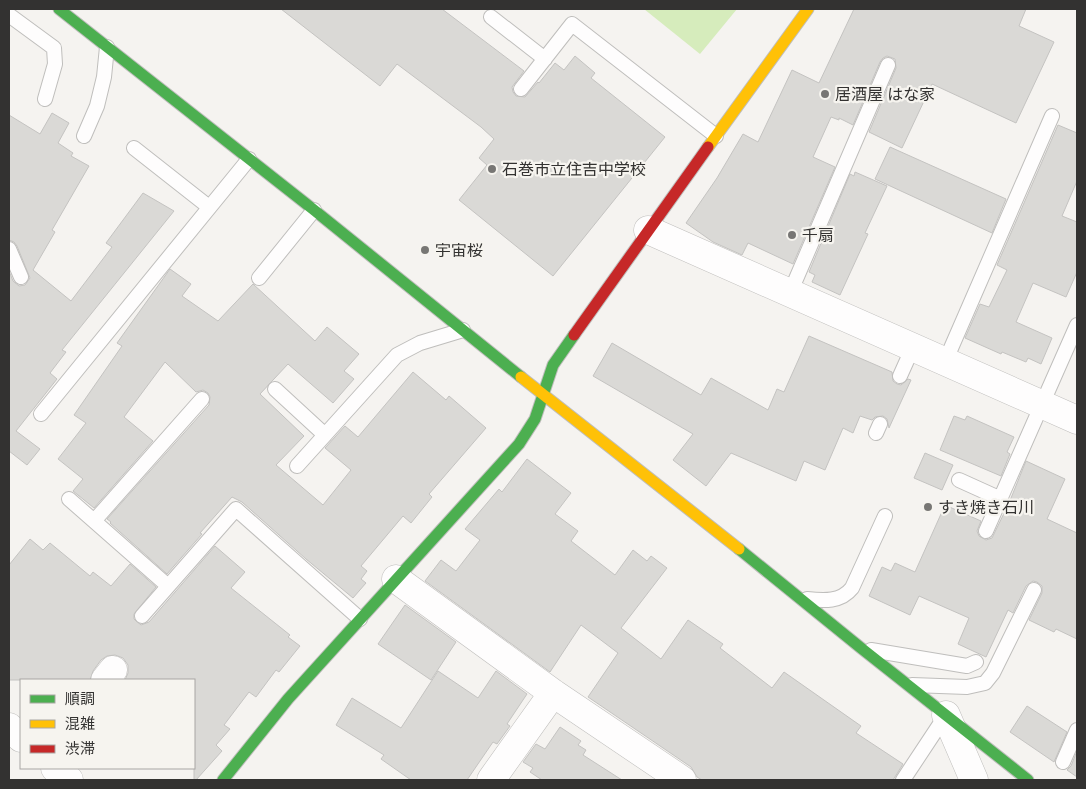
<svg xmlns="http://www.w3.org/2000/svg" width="1086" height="789" viewBox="0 0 1086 789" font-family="'DM Sans','Noto Sans JP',sans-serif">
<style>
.green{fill:#d6ecbc}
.building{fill:#dad9d6;stroke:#c4c3c1}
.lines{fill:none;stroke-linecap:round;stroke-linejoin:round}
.lane-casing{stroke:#bfbebc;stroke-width:16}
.street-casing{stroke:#bfbebc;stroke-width:29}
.fast-casing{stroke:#bfbebc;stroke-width:13}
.slow-casing{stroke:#bfbebc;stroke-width:13}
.jam-casing{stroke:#bfbebc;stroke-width:13}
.lane{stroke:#fefdfd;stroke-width:14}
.street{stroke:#fefdfd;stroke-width:28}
.fast{stroke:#4caf50;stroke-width:11}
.slow{stroke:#ffc107;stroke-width:11}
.jam{stroke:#c62828;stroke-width:11}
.poi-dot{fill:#777674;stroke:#f6f4ef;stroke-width:2}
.labels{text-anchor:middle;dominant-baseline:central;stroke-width:4.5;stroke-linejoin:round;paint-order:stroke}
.poi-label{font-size:16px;fill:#333231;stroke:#f6f4ef;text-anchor:start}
</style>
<rect width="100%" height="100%" fill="#f5f3f0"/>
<path class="green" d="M644,9h93l-37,45z"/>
<path class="building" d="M281,9h161l82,62 -12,16 1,5 3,4 9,1 13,-15 1,1 16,-20 9,7 11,-14 20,17 -4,5 74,59 -112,139 -94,-76 28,-35 -8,-7 15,-19 -13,-12 -84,-63 -17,22z
M854,9h172l-7,17 35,16 -38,81 -84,-39 -30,64 -33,-16 27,-64 -1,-9 -8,-3 -4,2 -3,4 -27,63 -14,-7v2l-8,-3 -18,40 22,10 -42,97 -45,-21 -6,12 -29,-13 -27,-19 31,-45 26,-44 15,8 34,-72 27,13z
M52,113l17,10 -11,20 15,10 -2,3 18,10 -37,64 3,2 -22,38 38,31 41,-54 -6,-4 37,-50 31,18 -112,139 4,2 -16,21 7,6 -41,52 24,18 -13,16 -18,-14v-180l4,10 6,5 6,-1 5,-7 -13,-32 -3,-4 -5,-2v-125l31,19z
M1058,125l19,8v48l-15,35 15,6v50l-11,25 -33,-14 -17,39 36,16 -11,26 -13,-6 -2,4 -24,-10 -1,2 -36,-16 15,-34 9,3 18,-37 -10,-5z
M890,147l116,52 -14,34 -117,-54z
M855,172l32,14 -22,47 3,1 -28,61 -28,-13 3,-7 -6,-3 41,-98 4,2z
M170,269l21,15 -9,12 36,25 35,-37 62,57 12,-14 32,27 -15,17 10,8 -21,24 -45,-39 -28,30 44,42 -28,29 47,40 28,-35 -26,-22 20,-22 13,11 55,-65 33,28 3,-4 37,32 -57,66 3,3 -21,26 -8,-7 -42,50 6,5 -6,8 5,4 -13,15 -47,-39 -64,-57 -10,-5 -32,36 2,1 -35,40 -57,-51 1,-1 -4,-3 102,-114 1,-8 -2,-4 -5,-3 -7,2 -31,-30 -41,55 29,24 -59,67 -21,-17 10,-12 -25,-20 28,-36 -12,-8 48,-69 -5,-3z
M809,336l83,36 1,9 4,3 4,1 7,-6 3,1 -22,48 -2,-9 -4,-3 -8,1 -3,3 -12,-4 -7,17 -10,-5 -18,42 -21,-9 -8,20 -65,-28 -25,33 -33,-26 20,-26 -100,-58 19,-33 89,52 10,-17 57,32 9,-21 7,3z
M954,416l11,4 2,-4 47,21 -7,15 3,2 -9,22 -61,-26z
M925,453l28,12 -11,25 -28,-12z
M527,459l44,34 -16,21 23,17 -7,10 44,34 18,-25 14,11 4,-5 16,12 -46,60 40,31 27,-39 35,24 -3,4 52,40 12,-16 77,54 -5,7 47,31 -10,16h-191l-5,-3 -6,-10 -103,-70 30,-44 -37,-28 -31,47 -125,-91 16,-21 15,11 24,-31 -15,-11 34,-40 3,3z
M1026,461l39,18 -18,40 30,14v106l-21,-10 -2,3 -25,-12 13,-27v-7l-5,-4 -4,-1 -7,5 -13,27 -5,-3 -22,47 -28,-13 11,-26 -50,-22 -9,19 -41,-19 13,-29 9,4 4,-8 20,9 30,-67 36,16 -4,10 2,5 7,4 6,-2 17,-35z
M30,539l13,11 7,-7 40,33 3,-4 18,14 19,-22 26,23 -22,27v5l7,6 8,-3 66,-76 30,26 -14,16 59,47 -2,2 12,9 -21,26 -3,-2 -20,27 -7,-5 -25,33 6,4 -14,16 6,6 -26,29h-2v-100h-69l3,-7v-8l-5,-7 -8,-3 -8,1 -6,4 -8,11 -3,9h-81v-115z
M405,605l51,37 -25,38 -53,-36z
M438,671l40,27 18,-27 31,23 -20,30 3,2 -13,18 -4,-2 -26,38h-56l-30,-21 3,-4 -48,-30 16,-27 49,30z
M1027,706l40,26 -13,30 -44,-30z
M560,727l21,14 -3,4 8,5 -3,5 39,25h-80l-12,-8 3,-4 -10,-6 13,-18 9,5z
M1077,751v26l-10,-7 4,-4z"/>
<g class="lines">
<defs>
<path id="lane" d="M9,15l45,33 1,16 -10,35
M491,17l54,42
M521,89l51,-65 144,112
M84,136l13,-30 7,-29 3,-30
M134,148l75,59
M9,249l12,28
M259,278l55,-68
M790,293l98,-228
M945,362l107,-246
M900,376l13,-29
M275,389l50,46
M41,414l208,-255
M876,433l4,-9
M297,466l100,-111 23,-12 43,-13
M959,480l42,19
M69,499l99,87
M94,521l108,-122
M986,531l91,-206
M807,599c17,2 34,3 45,-11l33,-72
M142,616l94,-107 124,110
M871,650l96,16 9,-4
M912,685l55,2 18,-4 8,-10 41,-83
M1063,762l14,-32
M903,780l43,-65"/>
<path id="street" d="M648,230l429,190
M396,579l157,114 129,87
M105,680l8,-10
M946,715l28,65
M9,727l12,11
M55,768l14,12
M491,780l62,-87"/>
<path id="fast" d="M59,9l255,201 207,167
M739,549l122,99 167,132
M223,780l65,-81 231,-255 16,-25 18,-54 21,-30"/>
<path id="slow" d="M708,147l100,-138
M521,377l218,172"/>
<path id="jam" d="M574,335l134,-188"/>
</defs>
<use href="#lane" class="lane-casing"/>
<use href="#street" class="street-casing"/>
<use href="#fast" class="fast-casing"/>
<use href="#slow" class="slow-casing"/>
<use href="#jam" class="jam-casing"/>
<use href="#lane" class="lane"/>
<use href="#street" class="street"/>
<use href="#fast" class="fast"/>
<use href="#slow" class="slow"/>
<use href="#jam" class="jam"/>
</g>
<g class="poi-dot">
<circle cx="825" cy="94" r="5"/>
<circle cx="492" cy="169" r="5"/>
<circle cx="792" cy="235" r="5"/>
<circle cx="425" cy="250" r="5"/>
<circle cx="928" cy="507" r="5"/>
</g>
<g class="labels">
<g class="poi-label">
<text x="835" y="94">居酒屋 はな家</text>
<text x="502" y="169">石巻市立住吉中学校</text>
<text x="802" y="235">千扇</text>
<text x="435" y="250">宇宙桜</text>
<text x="938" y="507">すき焼き石川</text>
</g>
</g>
<rect width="1086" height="789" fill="none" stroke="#333231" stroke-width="20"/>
<rect x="20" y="679" width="175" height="90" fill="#f6f4ef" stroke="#a8a6a3"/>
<rect x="30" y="695" width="25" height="8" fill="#4caf50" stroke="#a8a6a3"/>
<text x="65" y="704" font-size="15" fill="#333231">順調</text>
<rect x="30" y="720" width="25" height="8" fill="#ffc107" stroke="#a8a6a3"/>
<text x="65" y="729" font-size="15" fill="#333231">混雑</text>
<rect x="30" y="745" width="25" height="8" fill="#c62828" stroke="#a8a6a3"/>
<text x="65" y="754" font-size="15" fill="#333231">渋滞</text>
</svg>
